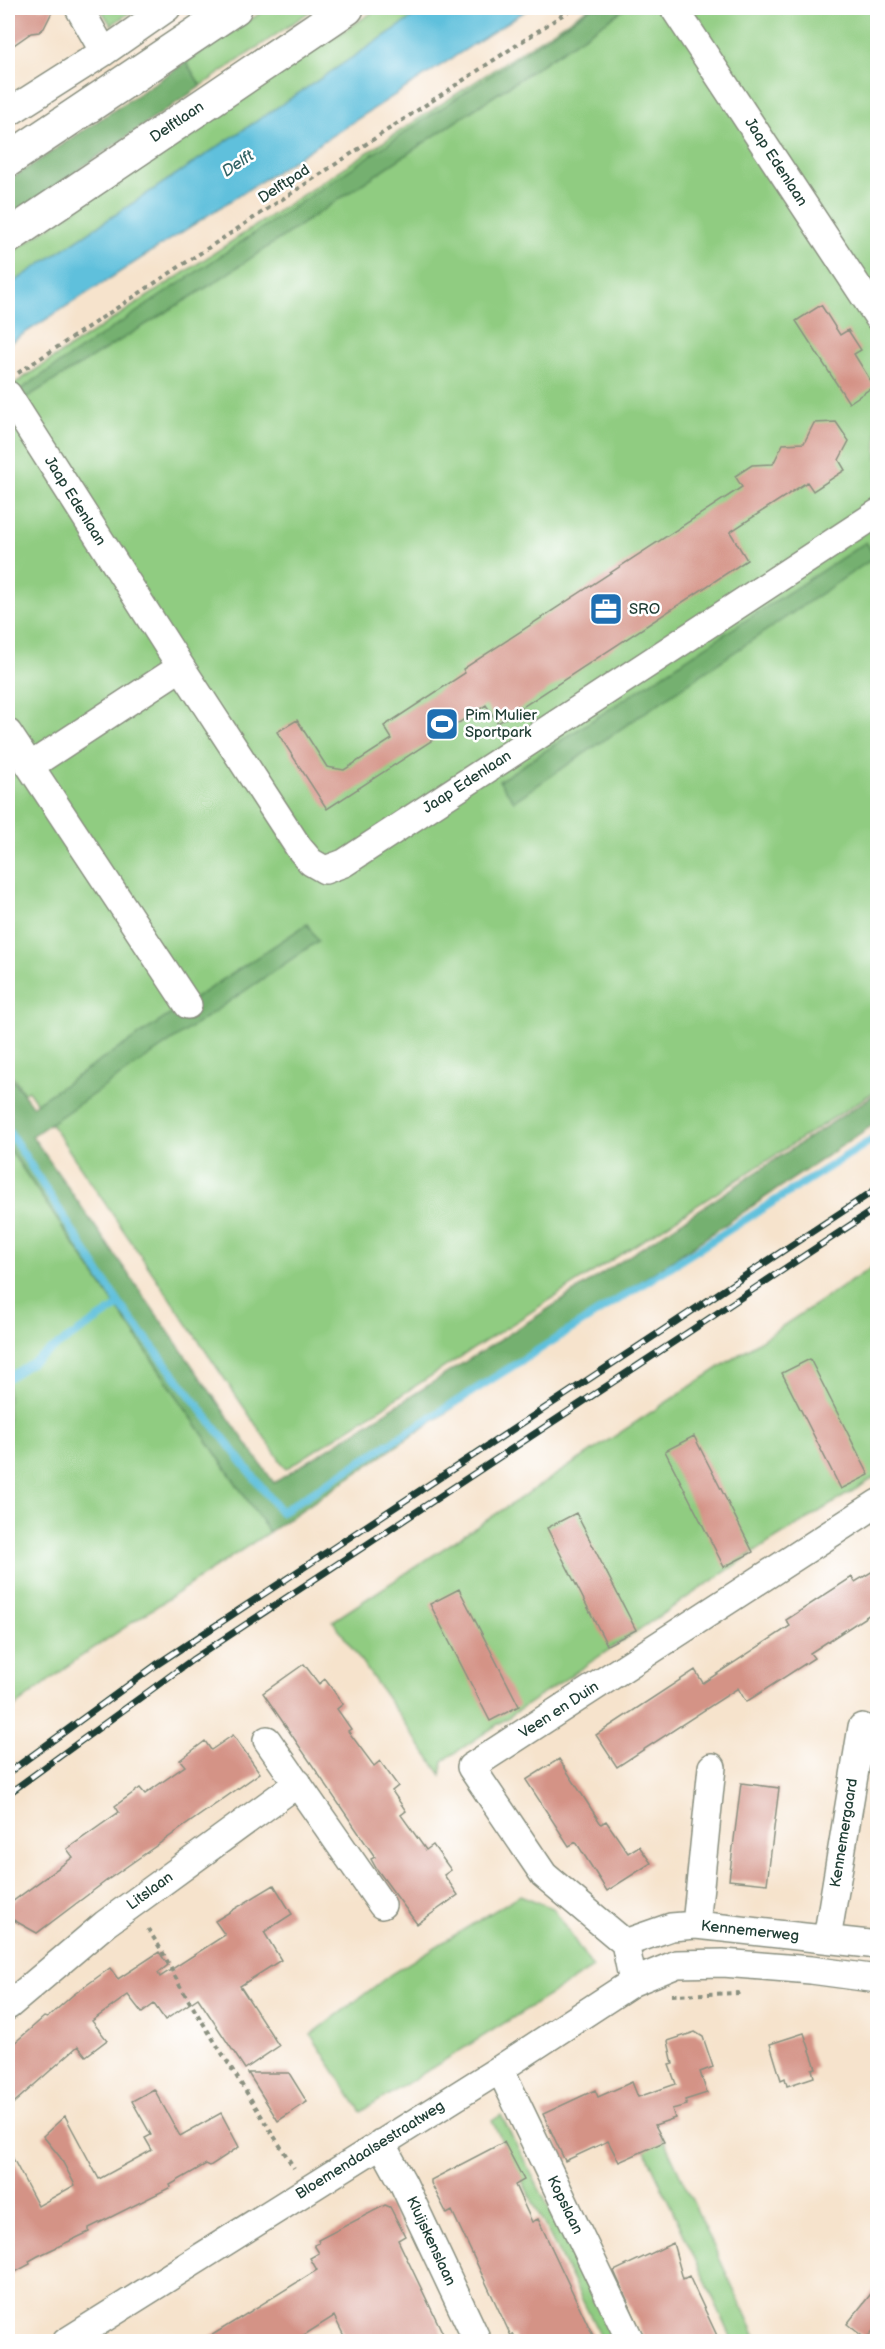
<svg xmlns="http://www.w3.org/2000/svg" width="885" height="2349" viewBox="0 0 885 2349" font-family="'Balsamiq Sans',sans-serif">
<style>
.green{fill:#90cc81;stroke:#58845a;stroke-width:1.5}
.forest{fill:#74b06f;stroke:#4a7652;stroke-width:1.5}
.water{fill:#5ec0dc;stroke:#3e7e88;stroke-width:1.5}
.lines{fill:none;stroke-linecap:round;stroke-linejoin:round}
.stream{stroke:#5ec0dc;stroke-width:8}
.building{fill:#d49386}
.minor-casing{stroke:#8a9080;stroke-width:30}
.major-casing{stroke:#8a9080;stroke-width:36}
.path{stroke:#8a9080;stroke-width:4;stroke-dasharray:4.5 4.5;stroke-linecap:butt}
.minor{stroke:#fff;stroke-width:27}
.major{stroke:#fff;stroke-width:33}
.rail-casing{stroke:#1f3d34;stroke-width:7}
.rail{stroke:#fff;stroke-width:4.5;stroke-dasharray:14;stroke-linecap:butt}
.labels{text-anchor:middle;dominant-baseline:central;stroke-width:5;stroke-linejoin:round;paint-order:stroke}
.street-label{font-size:15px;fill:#1f3d34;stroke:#fff}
.poi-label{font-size:15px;fill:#1f3d34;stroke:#fff;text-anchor:start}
.water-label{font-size:16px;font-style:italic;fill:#326466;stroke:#fff}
</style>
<rect width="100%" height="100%" fill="#fff"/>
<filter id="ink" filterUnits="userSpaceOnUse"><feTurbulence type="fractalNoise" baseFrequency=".0167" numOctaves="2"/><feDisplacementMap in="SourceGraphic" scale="12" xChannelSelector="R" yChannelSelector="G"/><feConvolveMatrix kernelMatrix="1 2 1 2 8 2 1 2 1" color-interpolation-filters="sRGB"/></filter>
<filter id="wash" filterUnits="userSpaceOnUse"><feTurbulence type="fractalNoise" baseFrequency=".008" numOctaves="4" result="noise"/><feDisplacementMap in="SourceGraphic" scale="24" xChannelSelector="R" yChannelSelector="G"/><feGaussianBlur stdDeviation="1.35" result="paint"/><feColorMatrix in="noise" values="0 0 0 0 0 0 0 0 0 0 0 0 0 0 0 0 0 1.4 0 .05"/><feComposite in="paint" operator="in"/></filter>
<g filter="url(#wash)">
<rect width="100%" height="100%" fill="#f6e3cc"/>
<path class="green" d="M100,8h37l-26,17z
M268,8h47l-114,78 -15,-24z
M379,8h48l-419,278v-31l257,-173z
M588,8h289v1082l-591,379 -258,-379 -4,3 -16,-24v-681z
M8,1147l261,385 -189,125 -72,55z
M877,1264v212l-107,66 -327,219 -2,14 -108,-154z
M520,1895l33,13 40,60 -232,144 -50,-77 80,-61z
M501,2115l117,226h-15l-111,-220z
M662,2136l96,205h-25l-90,-195z"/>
<path class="forest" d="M591,8h35l-414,276 -204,125v-11z
M186,62l15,24 -193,132v-37z
M866,542l9,15 -361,244 -15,-20z
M307,924l11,17 -286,195 242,347 265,-168 338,-222v29l-608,410 -261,-385v-74l24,33z"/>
<path class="water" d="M427,8h103l-522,336v-58z"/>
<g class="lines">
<path class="stream" d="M8,1130l112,175 -112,73
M120,1305l161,207 597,-376"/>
</g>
<g id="blocks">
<path class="building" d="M8,8h46l-10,20 -5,4 -8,1 -23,16z
M821,305l19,30 8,-5 13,20 -7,4 20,32 -25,17 -53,-82z
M836,422l13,19 -10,19 6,10 -32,21 -6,-9 -77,50 17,28 -249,163 -12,-18 -159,104 -50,-77 20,-12 30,47 17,3 48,-31 -8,-13 81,-53 -2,-4 279,-182 -7,-11 17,-11 21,-1 10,-20 21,-1 10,-20z
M810,1359l59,116 -28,14 -59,-116z
M694,1436l59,116 -29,15 -59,-116z
M576,1513l60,117 -29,15 -60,-117z
M878,1568v41l-68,44 4,5 -68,44 -8,-14 -121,79 -21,-32 99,-65 8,13 87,-57 -4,-6 66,-43 3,5z
M459,1589l60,117 -29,15 -60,-117z
M304,1664l15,20 6,-5 18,25 -6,5 14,20 -3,2 26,35 6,-5 18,25 -6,5 14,20 -5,4 25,35 7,-5 18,25 -7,5 14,20 -41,29 -41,-56 -5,-9 4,-2 -112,-164z
M233,1735l27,38 -154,108 -69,52 -29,-16v-12l65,-48 -6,-8 52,-37 -4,-6 25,-18 5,6 40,-28 -5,-6 25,-19 6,9z
M559,1759l42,65 5,-3 22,32 11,-7 12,17 -44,28 -31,-49 -7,4 -43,-66z
M741,1783l38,5 -12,96 -38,-4z
M274,1885l18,29 -28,18 17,28 -41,26 39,60 -34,23 -47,-71 -33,22 -11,-16 -12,9 -14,-18 -36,26 15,19 -21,16 -8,-10 -70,62v-56l3,-3v-3l33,-29 3,1 26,-23 37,-27 8,11 41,-27 9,13 -10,8 2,4 65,-42 -10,-14z
M695,2032l8,5 10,30 -13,5 7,21 -22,7 2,5 -15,4 3,9 -20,7 9,17 -45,20 -11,-21 -43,20 -22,-47 52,-24 3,7 34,-15 6,15 38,-13 -7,-19 4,-1 -5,-23z
M804,2033l12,35 -4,1 2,8 -27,9 -2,-8 -4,2 -11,-36z
M248,2073h41l18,29 -29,19z
M154,2089l26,47 41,-23 18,34 -29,19 -4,-2 -36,21 1,2 -82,41v4l-51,24 -9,5 1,3 -22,12v-127l30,57 37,-21 -15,-28 -17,-21 22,-20 34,63 53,-29 -7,-12 6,-3 -19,-34z
M504,2142l20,38 -9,5 17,37 6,-3 58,123h-79l-4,-8 -2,2 -59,-125 -5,3 -16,-31v-3z
M385,2205l5,2 15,29 -7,4 49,102h-100l-13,-26 -41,26h-92l116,-72 -7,-12 9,-5 -5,-8 5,-2 -1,-3z
M673,2243l10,36 6,-3 31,66h-74l-32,-71z
M878,2285v40l-12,14 -19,-15z"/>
</g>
</g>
<g filter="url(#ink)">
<use href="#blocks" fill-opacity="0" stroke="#8a9080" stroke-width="1.5"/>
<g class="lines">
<defs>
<path id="minor" d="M79,8l25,44
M674,8l204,309
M8,113l96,-61 63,-44
M8,395l173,272 118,181 12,14 14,8 19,-7 534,-350
M8,733l180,272
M30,766l151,-99
M267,1740l115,165
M696,1925l16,-158
M827,1939l35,-212
M625,1943l46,-16 25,-2 182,20
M633,1982l-8,-39 -81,-68 -73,-108 407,-264
M8,2006l97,-82 193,-141
M500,2069l131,273
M381,2143l22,40 75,159
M66,2342l434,-273 133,-87 44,-18 46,-1 88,7 67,9"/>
<path id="major" d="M8,160l227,-152
M8,237l339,-229"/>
</defs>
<use href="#minor" class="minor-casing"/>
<use href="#major" class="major-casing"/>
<path class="path" d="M18,373l555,-365
M148,1929l14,22 19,37 113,180
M672,1995l71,-2"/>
<use href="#minor" class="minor"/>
<use href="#major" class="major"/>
<defs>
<path id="rail" d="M8,1773l148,-108 722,-477
M8,1794l184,-134 686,-453"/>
</defs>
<use href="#rail" class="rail-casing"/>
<use href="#rail" class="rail"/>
</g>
</g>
<defs>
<symbol id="office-square" viewBox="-11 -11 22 22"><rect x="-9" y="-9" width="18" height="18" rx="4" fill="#1f6fb2" stroke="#fff"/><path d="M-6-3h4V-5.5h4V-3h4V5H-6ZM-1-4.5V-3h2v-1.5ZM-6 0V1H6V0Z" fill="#fff"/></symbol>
<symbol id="stadium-square" viewBox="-11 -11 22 22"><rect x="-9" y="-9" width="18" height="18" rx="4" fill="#1f6fb2" stroke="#fff"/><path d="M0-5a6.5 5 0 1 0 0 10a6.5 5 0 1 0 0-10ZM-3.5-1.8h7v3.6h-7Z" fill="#fff"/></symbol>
</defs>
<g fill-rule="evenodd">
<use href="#office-square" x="587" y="590" width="38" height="38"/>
<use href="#stadium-square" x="423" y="705" width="38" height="38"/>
</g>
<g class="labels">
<g class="street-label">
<text transform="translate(177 122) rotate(-34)">Delftlaan</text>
<text transform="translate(776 162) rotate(57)">Jaap Edenlaan</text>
<text transform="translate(284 184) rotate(-33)">Delftpad</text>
<text transform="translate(75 501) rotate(58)">Jaap Edenlaan</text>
<text transform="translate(467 782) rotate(-33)">Jaap Edenlaan</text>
<text transform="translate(559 1710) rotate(-33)">Veen en Duin</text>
<text transform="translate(844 1833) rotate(-81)">Kennemergaard</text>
<text transform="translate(150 1891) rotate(-36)">Litslaan</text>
<text transform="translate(750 1931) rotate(6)">Kennemerweg</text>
<text transform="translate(370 2150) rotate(-32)">Bloemendaalsestraatweg</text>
<text transform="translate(565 2205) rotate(64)">Kopslaan</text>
<text transform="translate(431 2241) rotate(65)">Kluijskenslaan</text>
</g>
<g class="poi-label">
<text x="629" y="609">SRO</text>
<text x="465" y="715">Pim Mulier<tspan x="465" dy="17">Sportpark</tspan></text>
</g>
<g class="water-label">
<text transform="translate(238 164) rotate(-34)">Delft</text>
</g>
</g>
<rect width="885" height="2349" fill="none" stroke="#fff" stroke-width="30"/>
</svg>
